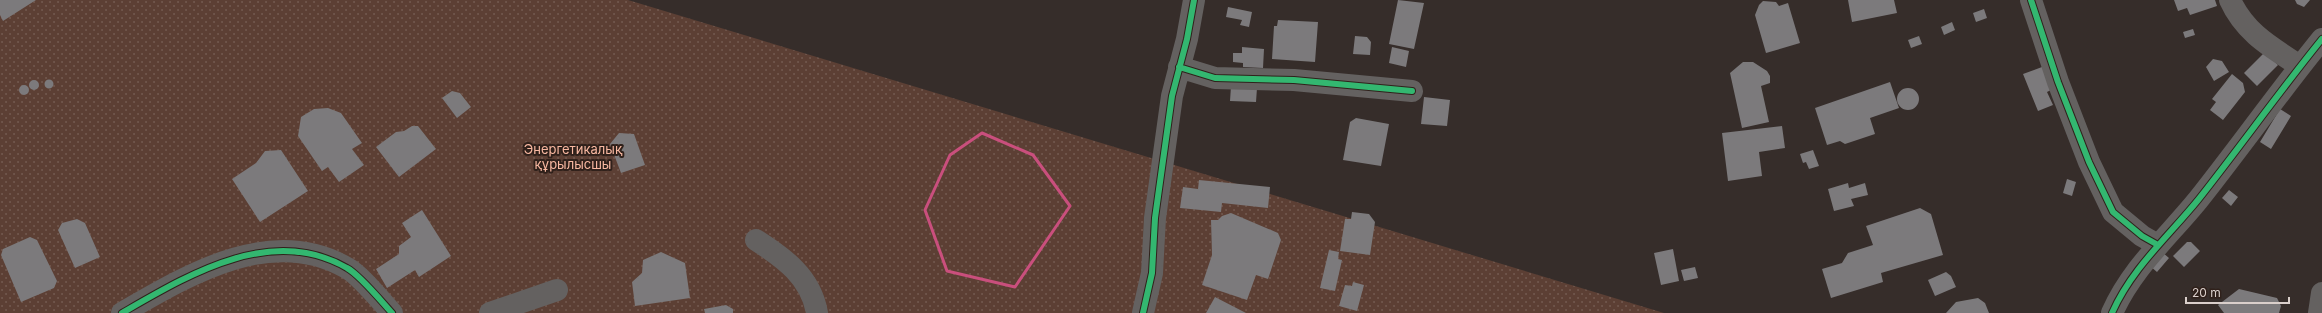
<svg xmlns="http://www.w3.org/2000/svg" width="2322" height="313" viewBox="0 0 2322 313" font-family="Inter,sans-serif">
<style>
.garden{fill:url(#garden-dots)}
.building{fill:#7c7a7c}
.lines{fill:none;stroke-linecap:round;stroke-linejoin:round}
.minor{stroke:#646160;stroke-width:22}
.cycleway-casing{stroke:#30211b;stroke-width:8}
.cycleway{stroke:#33b770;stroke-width:6}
.marked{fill:none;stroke:#c94f7d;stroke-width:3;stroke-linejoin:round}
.labels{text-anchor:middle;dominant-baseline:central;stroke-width:4;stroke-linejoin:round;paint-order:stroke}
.park-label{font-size:13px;fill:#f8b8a1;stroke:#30211b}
</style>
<defs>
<pattern id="garden-dots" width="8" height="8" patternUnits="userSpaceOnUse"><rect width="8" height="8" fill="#5c3f34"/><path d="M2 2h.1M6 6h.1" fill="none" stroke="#735a50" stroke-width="1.8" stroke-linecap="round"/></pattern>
</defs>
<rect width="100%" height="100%" fill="#362d2a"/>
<path class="garden" d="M0,0h628l1036,313h-1664z"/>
<path class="building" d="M0,0h36l-33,21 -3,-6z
M1398,0l26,3 -10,46 -25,-5z
M1848,0h46l3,13 -45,9z
M2174,0h41l2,6 -27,9 -3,-7 -9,3z
M2295,0h15l-6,7 -7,-3z
M1763,1l13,1 3,4 9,-3 12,40 -34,10 -11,-38 4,-10z
M1228,7l24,5 -3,15 -9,-2 2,-5 -16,-3z
M1984,9l3,9 -11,4 -3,-9z
M1278,20l40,2 -3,40 -43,-3 2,-33h3z
M1952,22l3,8 -11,5 -3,-8z
M2193,29l2,6 -10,3 -2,-6z
M1355,36l12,1 4,5 -1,13 -17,-1z
M1919,36l3,8 -11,4 -3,-8z
M1242,47l22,2 -1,19 -20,-1v-4l-10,-1v-9h9z
M1392,47l17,4 -3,16 -17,-4z
M2265,52l13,13 -21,21 -13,-13z
M2213,59l9,2 7,11 -15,9 -8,-14z
M1743,62h10l14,9 3,5v7l-9,3 8,36 -27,6 -12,-55z
M2042,67l9,23 -4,2 6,13 -15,6 -15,-37z
M2232,74l11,9 2,9 -22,28 -13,-10 6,-8 -4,-3z
M44.5 84a4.5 4.5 0 1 1 9 0a4.5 4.5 0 1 1-9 0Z
M29 85a5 5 0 1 1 10 0a5 5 0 1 1-10 0Z
M1890,82l9,26 -29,10 5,16 -30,10 -5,-3 -13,4 -12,-37z
M19 90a5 5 0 1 1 10 0a5 5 0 1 1-10 0Z
M1231,86l26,2 -1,14 -26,-1z
M1897 99a11 11 0 1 1 22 0a11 11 0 1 1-22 0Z
M452,91l8,2 11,14 -14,11 -15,-20z
M1424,97l26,3 -3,26 -26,-2z
M328,108l13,5 21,30 -10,6 12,16 -25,17 -11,-15 -6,4 -24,-35 3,-19 13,-8z
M2280,109l11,7 -20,33 -11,-7z
M1356,118l33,6 -8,42 -38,-6 7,-38z
M412,126h6l18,23 -37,28 -23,-30 20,-15 8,-1z
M1782,126l3,22 -26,4 3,24 -34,5 -6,-48z
M619,133l15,1 11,31 -24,8 -11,-29z
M281,150l27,41 -48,31 -28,-43 24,-16 9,-12z
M1813,150l6,16 -10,3 -3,-7 -3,1 -3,-9z
M2067,179l9,3 -4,14 -9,-3z
M1199,180l71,7 -2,21 -46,-5 -1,9 -41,-4 3,-21 15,2z
M1848,183l1,5 16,-5 3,12 -17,4 3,7 -20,5 -6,-22z
M2229,190l9,7 -7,9 -9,-8z
M1920,208l11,6 12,41 -62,18 2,9 -52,16 -9,-29 20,-6 6,-10 25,-8 -7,-19z
M422,210l29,46 -32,21 -4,-7 -28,18 -11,-19 23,-15v-8l12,-9 -9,-14z
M1352,212l17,2 6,8 -5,33 -30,-4 5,-32h6z
M1231,213l47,20 3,7 -13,39 -12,-4 -9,25 -45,-15 10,-30 -1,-35h7l4,-4z
M77,219l8,4 15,34 -25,11 -17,-38 4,-7z
M30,237l7,3 20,41 -3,7 -33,14 -20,-47 2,-6z
M2187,242h4l9,9 -16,16 -11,-11z
M1673,249l6,32 -18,4 -7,-32z
M1329,250l10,2 -1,7 4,1 -7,31 -15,-3z
M661,252l24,11 5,35 -55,8 -3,-24 10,-9 1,-13z
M2162,252l7,6 -12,14 -7,-6z
M1695,267l3,11 -14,3 -3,-11z
M1946,272l5,4 5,11 -21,9 -7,-16z
M1353,282l11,3 -7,26 -18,-5 6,-21 7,1z
M2239,289l38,9 4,8 -2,7h-55l-6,-8z
M1215,297l31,16h-40z
M1978,298l7,5 4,10h-43l10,-11z
M726,305l7,4v4h-28l-1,-4z"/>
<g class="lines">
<path class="minor" d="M2031,0l27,82 31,80 24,50 29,24 16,9
M2230,0c15,33 41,47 70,66
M1179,67l36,11 79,2 118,11
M756,240c28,18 55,37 61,73
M122,313c66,-38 149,-89 225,-45 13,7 34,33 45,45
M490,313l67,-23
M1143,313l9,-40 3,-55 17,-122 15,-57 7,-39
M2112,313c20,-45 55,-75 86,-113 42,-53 81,-108 124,-161
M2319,313l3,-20"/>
<defs>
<path id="cycleway" d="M2031,0l27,82 31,80 24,50 29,24 16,9
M1179,67l36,11 79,2 118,11
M122,313c66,-38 149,-89 225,-45 13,7 34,33 45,45
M1143,313l9,-40 3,-55 17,-122 15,-57 7,-39
M2112,313c20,-45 55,-75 86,-113 42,-53 81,-108 124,-161"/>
</defs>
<use href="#cycleway" class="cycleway-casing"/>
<use href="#cycleway" class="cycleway"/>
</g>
<path class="marked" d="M982,133l51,22 37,51 -55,81 -68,-16 -22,-61 25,-55z"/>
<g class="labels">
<g class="park-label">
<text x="573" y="149">Энергетикалық<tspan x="573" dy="15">құрылысшы</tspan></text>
</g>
</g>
<path d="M2186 297v6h103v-6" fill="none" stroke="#dacfcb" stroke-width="2"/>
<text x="2192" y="297" font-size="12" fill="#dacfcb" stroke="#30211b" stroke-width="3" paint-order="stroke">20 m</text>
</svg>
